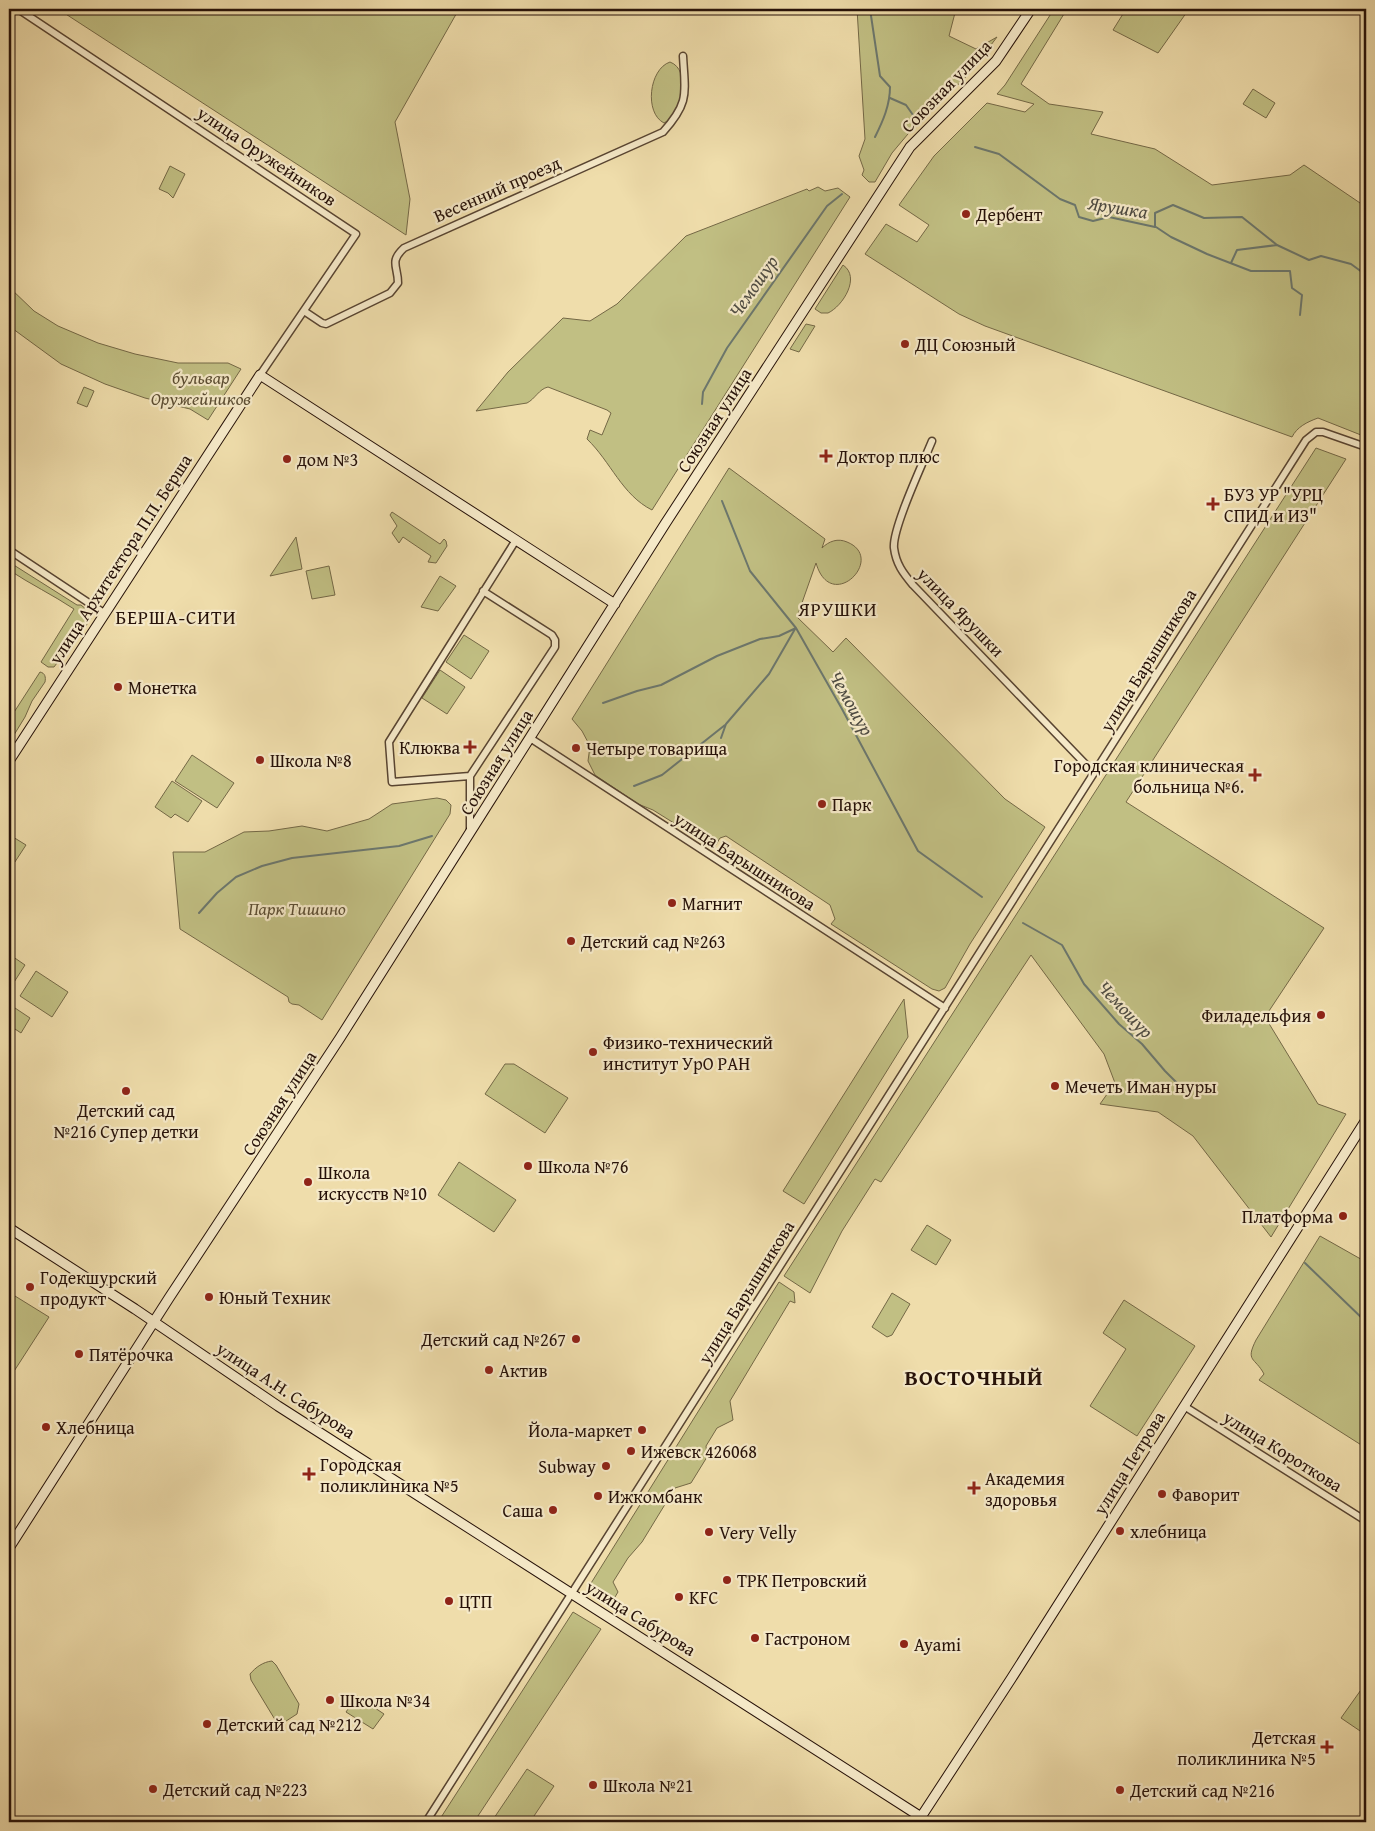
<svg xmlns="http://www.w3.org/2000/svg" width="1375" height="1831" viewBox="0 0 1375 1831" font-family="'Gentium Book Plus',serif">
<style>
.green{fill:#c1bf83;stroke:#746846}
.lines{fill:none;stroke-linecap:round;stroke-linejoin:round}
.stream{stroke:#6c776d;stroke-width:2}
.street-casing{stroke:#584431;stroke-width:9}
.secondary-casing{stroke:#261108;stroke-width:11}
.street{stroke:#f5e9c8;stroke-width:6}
.secondary{stroke:#f5e9c8;stroke-width:9}
.poi-dot{fill:#8f2418;stroke:#f5e9c8;stroke-width:2}
.labels{text-anchor:middle;dominant-baseline:central;stroke-width:4.5;stroke-linejoin:round;paint-order:stroke}
.street-label{font-size:18px;fill:#261108;stroke:#f5e9c8}
.poi-label{font-size:18px;fill:#261108;stroke:#f5e9c8;text-anchor:start}
.park-label{font-size:18px;font-style:italic;fill:#5c4e33;stroke:#f5e9c8}
.water-label{font-size:19px;font-style:italic;fill:#4f4c43;stroke:#f5e9c8}
.neighbourhood-label{font-size:19px;letter-spacing:1px;fill:#261108;stroke:#f5e9c8}
.district-label{font-size:22px;font-weight:bold;letter-spacing:1px;fill:#261108;stroke:#f5e9c8}
</style>
<rect width="100%" height="100%" fill="#efddab"/>
<filter id="stains"><feTurbulence type="fractalNoise" baseFrequency=".004" numOctaves="4"/><feColorMatrix values="0 0 0 0 .2 0 0 0 0 .09 0 0 0 0 .02 0 0 0 .5 -.17"/></filter>
<radialGradient id="worn" r=".72"><stop offset=".6" stop-color="#630" stop-opacity="0"/><stop offset="1" stop-color="#630" stop-opacity=".3"/></radialGradient>
<path class="green" d="M58,9h401l-64,113 15,77 -4,36z
M857,9h99l-7,27 27,13 21,-12 -28,37 -56,54 -21,25 -17,29h-6l-7,-7 2,-5 -5,-14 6,-17z
M1054,9h13l-46,75 28,20 54,8 -12,22 64,15 57,36 78,-10 14,-10 62,42v230l-48,-19c-11,4 -21,9 -26,19l-307,-111 -26,-12 -94,-60 21,-30 31,18 12,-17 -30,-20 35,-49 53,-53 38,9 9,-8 -37,-10 8,-9z
M1126,9h63l-31,44 -45,-23z
M670,62c22,8 12,52 -6,61 -20,-10 -15,-54 6,-61z
M1253,89l22,14 -9,15 -23,-14z
M170,166l15,8 -12,24 -5,-5 -9,-4z
M818,187l7,4 13,-3 12,9 -198,313c-30,-15 -41,-48 -65,-71l3,-9 12,5 9,-22 -4,-3 -59,-23c-9,2 -13,12 -21,16l-51,8 32,-39 55,-54 27,3 27,-17 69,-68 121,-47 2,2z
M843,265c18,12 0,41 -15,48h-7l-6,-4z
M9,287l25,24 24,15 40,17 37,11 43,9h50l13,6 -33,51 -18,-11 -45,-11 -40,-14 -44,-20 -52,-38z
M806,324l9,2 -16,26 -9,-3z
M84,387l10,4 -7,16 -10,-4z
M1316,448l30,11 -220,343 198,126 -59,89 53,87 28,10 -75,123 -78,-101 -35,-24 -58,-8 15,-21 -11,-29 -73,-99 -150,227 -6,-3 -33,52 -32,62 -26,-17z
M729,468l96,71 -3,9c7,-7 16,-10 25,-6 40,16 -16,73 -31,21l-19,54 36,35 13,-14 159,161 40,28 -75,117 -25,44 -6,3 -7,-2 -101,-65 4,-5 -5,-14 -104,-69 -6,2 -6,10 -61,-38 -15,-6 -43,-29 -7,-14 2,-15 -8,-15 -10,-12z
M392,512l48,32 4,-5 2,2 1,5 -11,17 -8,-1 3,-6 -28,-19 -4,6 -7,-10 5,-7 -7,-11z
M296,537l6,32 -32,7z
M9,562l68,43h4l11,9 -1,4 -17,26 -11,11 -9,12h-6l-7,-5 33,-53c-21,-14 -44,-25 -65,-39z
M329,566l6,29 -23,4 -6,-28z
M440,576l16,10 -18,25 -17,-4z
M464,635l25,16 -18,28 -25,-17z
M440,670l25,17 -18,27 -25,-16z
M40,672c5,1 6,5 5,10l-13,19 -7,16 -16,26v-23z
M192,755l42,28 -17,25 -42,-27z
M172,781l30,20 -14,21 -13,-8 -4,4 -16,-11z
M437,798l9,2 5,5 -1,9 -128,206 -23,-15 -7,-1 -3,-2 -1,-5 -108,-68 -7,-77h32l39,-20 25,-1 33,-5 25,5 42,-12 23,-15z
M13,837l13,8 -17,26v-28z
M9,954l16,11 -16,25z
M36,971l32,21 -16,25 -32,-21z
M904,999l4,38 -104,167 -21,-13z
M12,1006l18,12 -9,15 -6,-4 -5,9 -1,-27z
M505,1064h9l54,34 -23,35 -60,-39z
M459,1162l57,38 -22,32 -56,-37z
M927,1225l24,15 -15,25 -25,-15z
M1320,1236l46,26v186l-107,-68 5,-6c-9,-17 -19,-12 -8,-34z
M779,1282l15,10 1,11 -5,-2 -60,100 3,19 -16,8 -11,18 1,11 -16,26 -16,5 -33,54 -14,16 -15,24 5,10 -6,10 -24,-14z
M892,1293l18,11 -18,31 -5,2 -15,-10z
M15,1296l34,21 -40,62v-74z
M1124,1300l71,46 -58,90 -47,-30 36,-57 -23,-16z
M573,1612l28,17 -127,193h-36z
M272,1661l4,4 23,39 -2,10 -14,9 -6,-1 -3,-4 -23,-38 -1,-6c6,-7 13,-12 22,-13z
M1363,1687l3,2v46l-25,-17z
M357,1696l27,18 -11,15 -27,-17z
M527,1769l27,17 -24,36h-36l-2,-1z"/>
<g class="lines">
<path class="stream" d="M870,9l10,67 10,11c0,18 -7,34 -15,50
M890,98l16,7 7,10
M975,147l24,7 61,45 15,6 4,12 14,4 16,-4 46,10v-14l18,-8 31,13 38,-1 35,28 32,15 12,-4 30,8 15,11
M1156,227l15,10 36,17 44,17h39l2,17 10,7 -2,20
M1231,263l6,-13 40,-5
M702,404l1,-12 24,-44 100,-142 15,-12
M722,501l28,70 46,57 46,81 76,142 64,46
M603,703l34,-12 24,-6 56,-29 43,-17 19,-3 17,-8
M721,738l5,-14 43,-50 26,-45
M634,786l28,-11 63,-50
M199,913l18,-20 19,-16 26,-11 30,-8 107,-12 33,-10
M1023,923l39,22 22,39 35,40 23,20 23,27 25,25
M1305,1263l61,59"/>
<defs>
<path id="street" d="M18,9l338,225 -96,141
M304,311l18,12 4,1 64,-31 8,-10c0,-17 -9,-21 6,-35l259,-116c27,-30 22,-39 20,-76
M932,441c-9,22 -40,88 -38,107 2,16 9,25 19,37l181,188
M9,550l95,63
M530,738l415,270
M470,776l-78,6 -3,-40 127,-202
M470,831v-55l85,-129v-7l-3,-5 -69,-44
M1184,1406l182,115
M426,1822l880,-1382 10,-8h7l43,15"/>
<path id="secondary" d="M9,761l251,-386 355,229
M9,1228l126,81 143,97 643,411
M9,1548l160,-250 171,-260 325,-514 245,-377 86,-86 35,-52
M922,1822l-1,-5 90,-138 355,-559"/>
</defs>
<use href="#street" class="street-casing"/>
<use href="#secondary" class="secondary-casing"/>
<use href="#street" class="street"/>
<use href="#secondary" class="secondary"/>
</g>
<g class="poi-dot">
<circle cx="966" cy="214" r="5"/>
<circle cx="905" cy="344" r="5"/>
<path d="M823.5 448.5h5v5h5v5h-5v5h-5v-5h-5v-5h5z"/>
<circle cx="287" cy="459" r="5"/>
<path d="M1210.5 496.5h5v5h5v5h-5v5h-5v-5h-5v-5h5z"/>
<circle cx="118" cy="687" r="5"/>
<path d="M467.5 739.5h5v5h5v5h-5v5h-5v-5h-5v-5h5z"/>
<circle cx="576" cy="748" r="5"/>
<circle cx="260" cy="760" r="5"/>
<path d="M1252.5 767.5h5v5h5v5h-5v5h-5v-5h-5v-5h5z"/>
<circle cx="822" cy="804" r="5"/>
<circle cx="672" cy="903" r="5"/>
<circle cx="571" cy="941" r="5"/>
<circle cx="1321" cy="1015" r="5"/>
<circle cx="593" cy="1052" r="5"/>
<circle cx="1055" cy="1086" r="5"/>
<circle cx="126" cy="1091" r="5"/>
<circle cx="528" cy="1166" r="5"/>
<circle cx="308" cy="1182" r="5"/>
<circle cx="1343" cy="1216" r="5"/>
<circle cx="30" cy="1287" r="5"/>
<circle cx="209" cy="1297" r="5"/>
<circle cx="576" cy="1339" r="5"/>
<circle cx="79" cy="1354" r="5"/>
<circle cx="489" cy="1370" r="5"/>
<circle cx="46" cy="1427" r="5"/>
<circle cx="642" cy="1430" r="5"/>
<circle cx="631" cy="1451" r="5"/>
<circle cx="606" cy="1466" r="5"/>
<path d="M306.5 1466.5h5v5h5v5h-5v5h-5v-5h-5v-5h5z"/>
<path d="M971.5 1480.5h5v5h5v5h-5v5h-5v-5h-5v-5h5z"/>
<circle cx="1162" cy="1494" r="5"/>
<circle cx="598" cy="1496" r="5"/>
<circle cx="553" cy="1510" r="5"/>
<circle cx="1120" cy="1531" r="5"/>
<circle cx="709" cy="1532" r="5"/>
<circle cx="727" cy="1580" r="5"/>
<circle cx="679" cy="1597" r="5"/>
<circle cx="449" cy="1601" r="5"/>
<circle cx="755" cy="1638" r="5"/>
<circle cx="904" cy="1644" r="5"/>
<circle cx="330" cy="1700" r="5"/>
<circle cx="207" cy="1724" r="5"/>
<path d="M1324.5 1739.5h5v5h5v5h-5v5h-5v-5h-5v-5h5z"/>
<circle cx="593" cy="1785" r="5"/>
<circle cx="153" cy="1789" r="5"/>
<circle cx="1120" cy="1790" r="5"/>
</g>
<g class="labels">
<g class="street-label">
<text transform="translate(946 86) rotate(-46)">Союзная улица</text>
<text transform="translate(267 156) rotate(34)">улица Оружейников</text>
<text transform="translate(497 189) rotate(-24)">Весенний проезд</text>
<text transform="translate(714 420) rotate(-57)">Союзная улица</text>
<text transform="translate(120 559) rotate(-57)">улица Архитектора П.П. Берша</text>
<text transform="translate(961 612) rotate(46)">улица Ярушки</text>
<text transform="translate(1148 660) rotate(-58)">улица Барышникова</text>
<text transform="translate(496 762) rotate(-58)">Союзная улица</text>
<text transform="translate(745 861) rotate(33)">улица Барышникова</text>
<text transform="translate(279 1103) rotate(-57)">Союзная улица</text>
<text transform="translate(746 1292) rotate(-58)">улица Барышникова</text>
<text transform="translate(286 1390) rotate(33)">улица А.Н. Сабурова</text>
<text transform="translate(1283 1451) rotate(32)">улица Короткова</text>
<text transform="translate(1129 1463) rotate(-58)">улица Петрова</text>
<text transform="translate(641 1618) rotate(32)">улица Сабурова</text>
</g>
<g class="poi-label">
<text x="976" y="214">Дербент</text>
<text x="915" y="344">ДЦ Союзный</text>
<text x="837" y="456">Доктор плюс</text>
<text x="297" y="459">дом №3</text>
<text x="1224" y="494">БУЗ УР "УРЦ<tspan x="1224" dy="21">СПИД и ИЗ"</tspan></text>
<text x="128" y="687">Монетка</text>
<text x="460" y="747" text-anchor="end">Клюква</text>
<text x="586" y="748">Четыре товарища</text>
<text x="270" y="760">Школа №8</text>
<text x="1244" y="765" text-anchor="end">Городская клиническая<tspan x="1244" dy="21">больница №6.</tspan></text>
<text x="832" y="804">Парк</text>
<text x="682" y="903">Магнит</text>
<text x="581" y="941">Детский сад №263</text>
<text x="1311" y="1015" text-anchor="end">Филадельфия</text>
<text x="603" y="1042">Физико-технический<tspan x="603" dy="21">институт УрО РАН</tspan></text>
<text x="1065" y="1086">Мечеть Иман нуры</text>
<text x="126" y="1110" text-anchor="middle">Детский сад<tspan x="126" dy="21">№216 Супер детки</tspan></text>
<text x="538" y="1166">Школа №76</text>
<text x="318" y="1172">Школа<tspan x="318" dy="21">искусств №10</tspan></text>
<text x="1333" y="1216" text-anchor="end">Платформа</text>
<text x="40" y="1277">Годекшурский<tspan x="40" dy="21">продукт</tspan></text>
<text x="219" y="1297">Юный Техник</text>
<text x="566" y="1339" text-anchor="end">Детский сад №267</text>
<text x="89" y="1354">Пятёрочка</text>
<text x="499" y="1370">Актив</text>
<text x="56" y="1427">Хлебница</text>
<text x="632" y="1430" text-anchor="end">Йола-маркет</text>
<text x="641" y="1451">Ижевск 426068</text>
<text x="320" y="1464">Городская<tspan x="320" dy="21">поликлиника №5</tspan></text>
<text x="596" y="1466" text-anchor="end">Subway</text>
<text x="985" y="1478">Академия<tspan x="985" dy="21">здоровья</tspan></text>
<text x="1172" y="1494">Фаворит</text>
<text x="608" y="1496">Ижкомбанк</text>
<text x="543" y="1510" text-anchor="end">Саша</text>
<text x="1130" y="1531">хлебница</text>
<text x="719" y="1532">Very Velly</text>
<text x="737" y="1580">ТРК Петровский</text>
<text x="689" y="1597">KFC</text>
<text x="459" y="1601">ЦТП</text>
<text x="765" y="1638">Гастроном</text>
<text x="914" y="1644">Ayami</text>
<text x="340" y="1700">Школа №34</text>
<text x="217" y="1724">Детский сад №212</text>
<text x="1316" y="1737" text-anchor="end">Детская<tspan x="1316" dy="21">поликлиника №5</tspan></text>
<text x="603" y="1785">Школа №21</text>
<text x="163" y="1789">Детский сад №223</text>
<text x="1130" y="1790">Детский сад №216</text>
</g>
<g class="park-label">
<text x="201" y="377">бульвар<tspan x="201" dy="21">Оружейников</tspan></text>
<text x="297" y="908">Парк Тишино</text>
</g>
<g class="water-label">
<text transform="translate(1118 207) rotate(9)">Ярушка</text>
<text transform="translate(753 286) rotate(-55)">Чемошур</text>
<text transform="translate(852 703) rotate(61)">Чемошур</text>
<text transform="translate(1126 1009) rotate(47)">Чемошур</text>
</g>
<g class="neighbourhood-label">
<text x="838" y="609">ЯРУШКИ</text>
<text x="176" y="617">БЕРША-СИТИ</text>
</g>
<g class="district-label">
<text x="974" y="1377">ВОСТОЧНЫЙ</text>
</g>
</g>
<rect width="1375" height="1831" fill="none" stroke="#efddab" stroke-width="30"/>
<rect x="10" y="10" width="1355" height="1811" fill="none" stroke="#261108" stroke-width="2.5"/>
<rect x="15" y="15" width="1345" height="1801" fill="none" stroke="#261108"/>
<rect width="100%" height="100%" filter="url(#stains)"/>
<rect width="100%" height="100%" fill="url(#worn)"/>
</svg>
